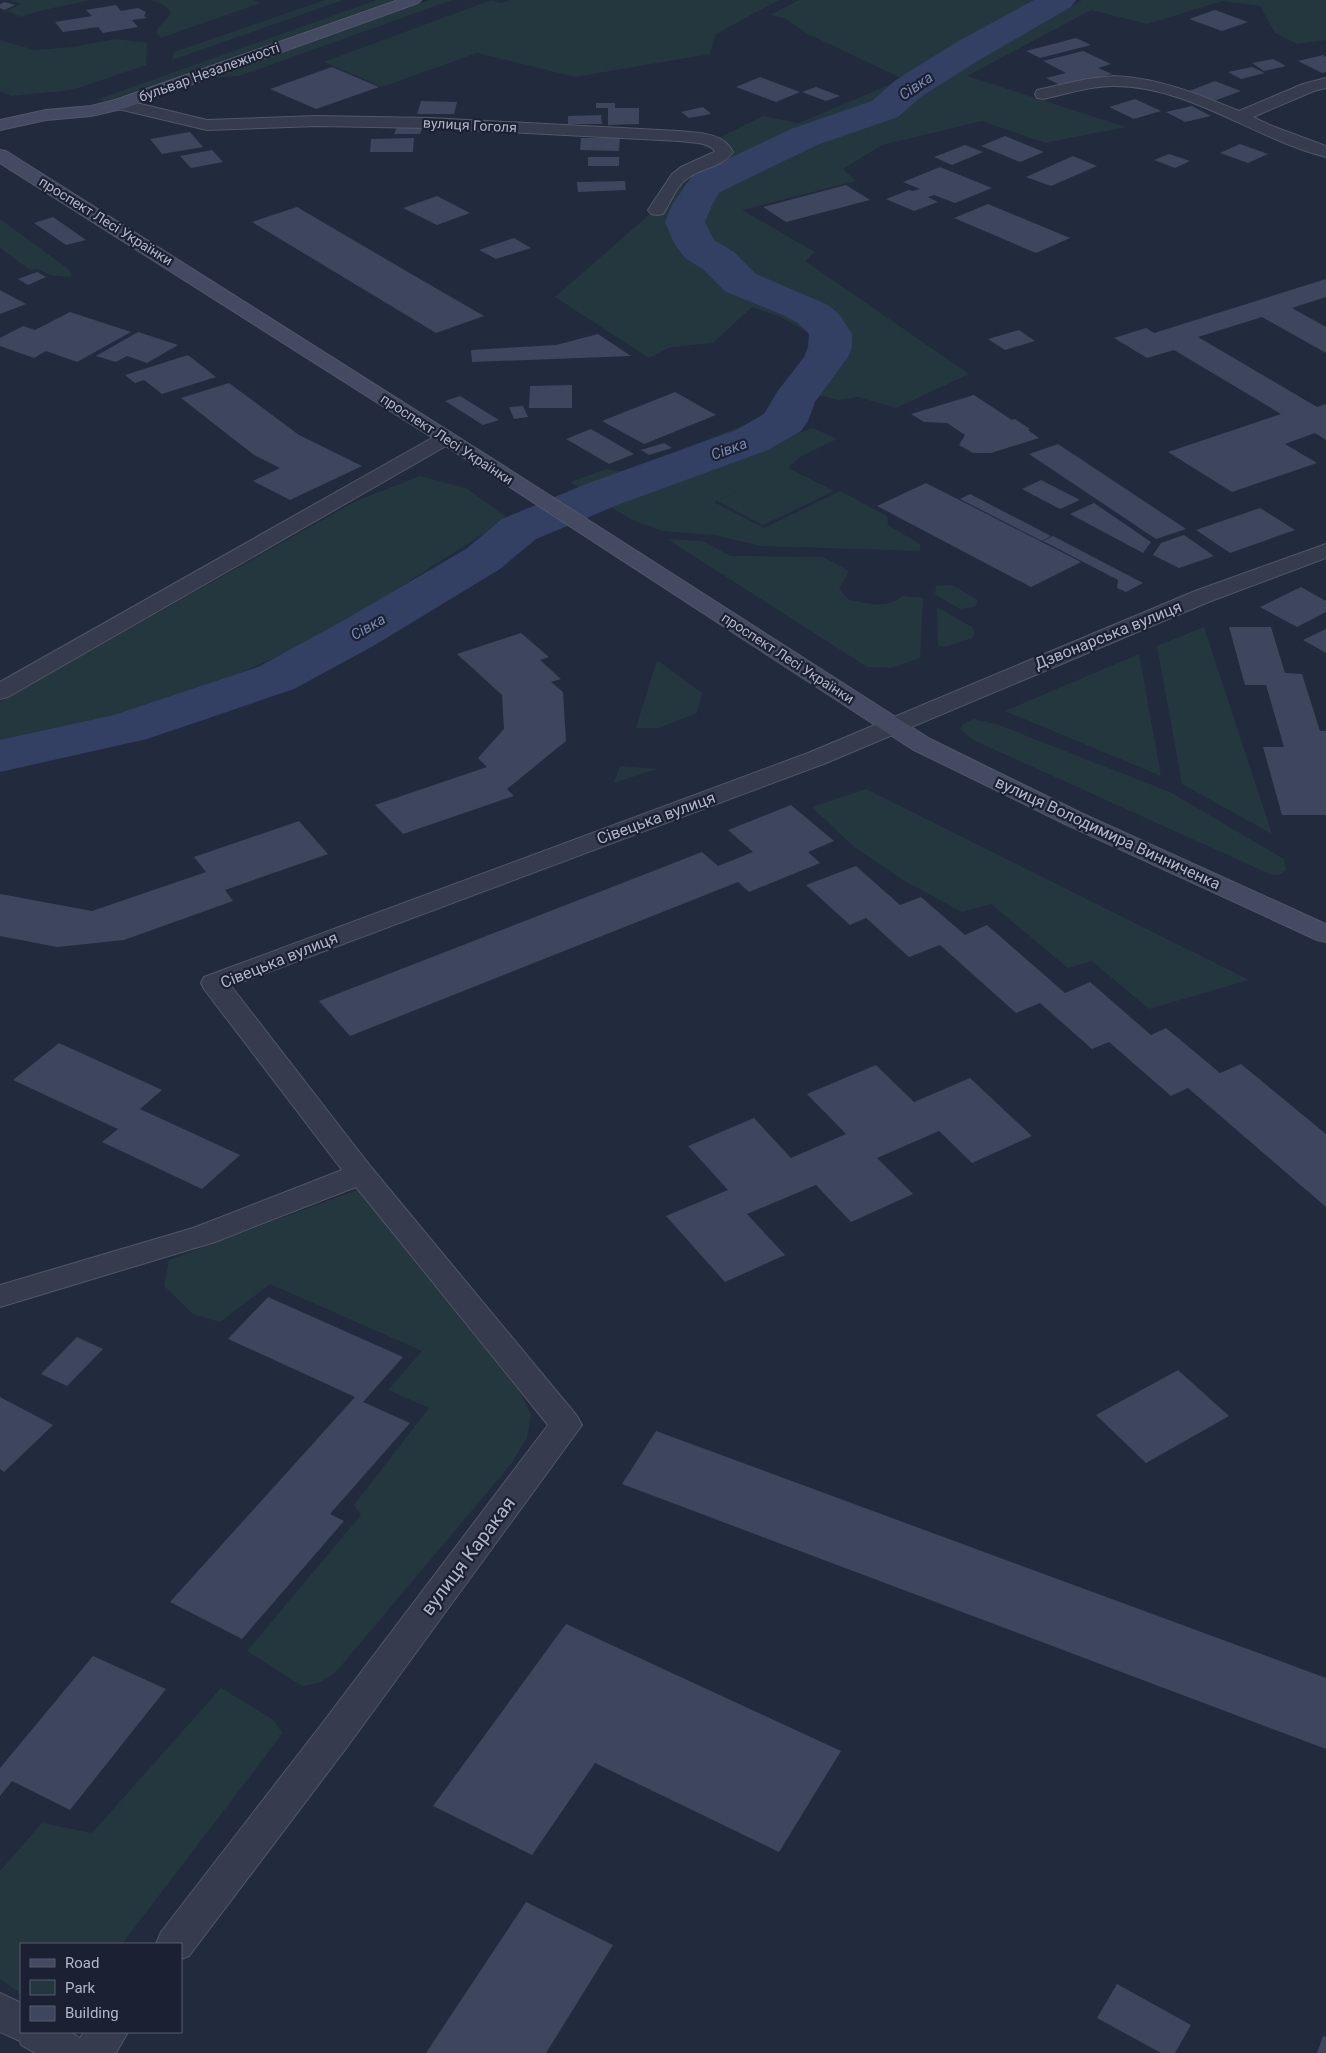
<svg xmlns="http://www.w3.org/2000/svg" width="1326" height="2053" viewBox="0 0 1326 2053" font-family="Roboto,sans-serif">
<style>
.green{fill:#24373e}
.lines{fill:none;stroke-linecap:round;stroke-linejoin:round}
.river{fill:#334064;fill-rule:evenodd}
.building{fill:#3e465e}
.street-casing{stroke:#515768;stroke-width:2}
.secondary-casing{stroke:#515768;stroke-width:2}
.street{fill:#363c4d;fill-rule:evenodd}
.secondary{fill:#444a61;fill-rule:evenodd}
.labels{text-anchor:middle;dominant-baseline:central;stroke-width:4.5;stroke-linejoin:round;paint-order:stroke}
.far-street-label{font-size:14px;fill:#b1b7c9;stroke:#1b2132}
.far-water-label{font-size:15px;font-style:italic;fill:#7788b2;stroke:#1b2132}
.street-label{font-size:16px;fill:#b1b7c9;stroke:#1b2132}
.near-street-label{font-size:19px;fill:#b1b7c9;stroke:#1b2132}
</style>
<rect width="100%" height="100%" fill="#222a3d"/>
<path class="green" d="M10,0h81l-48,10 -22,7 -15,-6 16,-7z
M150,0h102l8,3 -99,35 -5,-5c2,-9 13,-12 15,-22l-11,-8z
M325,0h18l-171,60 2,-8z
M377,0h17l-281,99 -9,2 -8,-1z
M430,0h22l-213,76 -29,2z
M491,0l10,3 9,-3h269l-63,34 -6,20 -135,23 -98,-24 -95,34 -58,-25z
M799,0h246l-140,78 40,-1 27,-19 78,-39 32,-19h244v40l-29,4 -22,-11 -15,-27 -38,-5 -75,23 -56,-14 -124,66 159,51 -81,16 -63,-22 -100,24 -39,24 13,12 -114,29 73,42 -10,9 164,113 -73,34 -38,-11 -21,3 -46,-12 23,-35 -6,-21 -28,-15 -28,-10 -39,36 -42,4 -22,11 -94,-61 166,-145 -20,-5 62,-31 36,7 104,-44 -95,-45 -24,-16 -14,-3z
M116,39l31,4 -1,22 -74,25 -61,6 -11,-5v-51l35,10 37,-3z
M0,219l67,49 5,6 -2,3 -20,-2 -13,-6 -7,1 -30,-22z
M775,413l18,22 20,-7 24,11 -37,18 -12,11 46,23 -71,34 -46,-24 33,-16 -36,17 50,26 76,-37 47,25 1,9 32,19v7l-159,-5 -46,-11 -52,-4 -29,-10 -64,-39 36,-13 19,3z
M420,476l46,12 42,30 -180,115 -98,45 -111,39 -119,31v-46l356,-201z
M667,539l35,2 29,15 92,1 26,14 -10,18 10,11c18,3 38,10 53,-4l21,2 -3,60 -28,10 -25,-1z
M952,585l26,15 -3,7 -15,2 -25,-15 1,-8z
M937,607l35,20 3,6 -3,5 -24,8h-10z
M1204,627l68,207 -90,-50 -25,-138z
M1139,654l22,122 -156,-65z
M657,660l45,33 -5,20 -38,15h-23z
M973,719l23,5 174,68 114,67 2,11 -5,4 -9,1 -299,-135 -13,-11 2,-4z
M620,766l37,3 -43,14z
M866,789l383,191 -100,29 -57,-48 -24,7 -77,-64 -29,8 -59,-32 -50,-34 -41,-39z
M357,1190l162,201 12,24 -4,23 -16,26 -176,209 -17,10 -16,3 -55,-35 114,-136 -7,-10 75,-97 -41,-18 34,-39 -152,-67 -50,38 -27,-8 -29,-28 5,-26z
M221,1688l53,32 8,13 -18,25 -142,186h-101v50l-21,-15v-108l42,-48 50,10z"/>
<g class="lines">
<path class="river" d="M1034,0h42l-5,7 -90,52 -59,37 -24,21 -81,28 -97,47 -8,13 -7,17 9,18 20,12 22,22 72,31 11,9 13,20v13l-4,10 -33,45 -7,19 -7,10 -33,19 -148,54 -84,35 -36,30 -125,76 -81,44 -147,50 -147,33v-32l114,-25 144,-48 81,-44 127,-74 36,-30 84,-35 150,-54 28,-16 13,-22 27,-35 4,-10 1,-13 -11,-11 -15,-8 -57,-23 -22,-22 -19,-12 -11,-15 -9,-21 7,-17 20,-29 99,-47 81,-28 24,-21 59,-37z"/>
</g>
<path class="building" d="M5,2l10,3 -11,5 -4,-2v-4z
M116,5l5,6 17,-3 8,4 -2,4 3,2 -15,2 6,7 -35,6 -5,-6 -35,5 -8,-10 37,-6 -6,-6z
M1215,10l33,12 -26,9 -33,-12z
M1076,38l15,7 -51,13 -14,-7z
M1083,51l28,13 -13,4 14,6 -48,13 -18,-9 20,-5 -23,-12z
M1323,55l3,2v15l-4,1 -24,-12z
M1273,59l13,7 -22,5 -12,-8z
M332,67l47,20 -63,22 -46,-20z
M1252,67l13,6 -24,6 -13,-7z
M760,77l40,15 -24,10 -40,-15z
M1215,81l26,10 -27,10 -25,-10z
M816,87l24,9 -14,5 -24,-9z
M1135,99l26,12 -27,8 -25,-12z
M421,101l36,1 -3,12h-37z
M596,103h19v5h24v16l-31,1v-17h-12z
M1192,106l19,10 -26,6 -19,-10z
M703,107l8,7 -22,4 -8,-6z
M601,115l1,9h-34v-8z
M398,124l26,1 -4,9h-26z
M190,132l13,15 -41,7 -12,-15z
M1005,136l39,16 -24,10 -39,-16z
M414,138l-1,14h-43l1,-13z
M581,138h39l-1,13 -39,-1z
M1240,144l28,10 -20,9 -28,-10z
M965,145l18,7 -31,13 -18,-8z
M212,150l11,12 -32,6 -11,-12z
M1169,154l21,7 -15,7 -21,-8z
M1073,156l24,10 -46,20 -25,-9z
M588,157h31v9h-31z
M940,167l52,21 -37,15 -21,-8 -6,2 10,5 -24,9 -28,-12 23,-9 4,1 7,-2 -17,-7z
M625,181l1,9 -48,2 -1,-10z
M846,185l24,15 -84,22 -23,-15z
M437,196l33,17 -33,12 -34,-17z
M988,204l82,34 -34,15 -82,-35z
M297,207l116,68 71,41 -48,17 -184,-111z
M53,217l33,23 -20,5 -32,-22z
M514,238l17,10 -35,11 -17,-9z
M37,272l9,5 -18,8 -10,-6z
M1326,279v18l-34,11 34,19v26l-64,-36 -64,20 119,70 9,-3v36l-11,-7 -30,11 32,19 -85,29 -64,-40 113,-38 -107,-64 -27,8 -33,-20 32,-10 8,5z
M0,290l26,14 -26,10z
M70,312l61,20 -54,30 -31,-11 -12,7 -34,-12v-8l23,-12 12,4z
M1019,330l16,11 -30,9 -17,-11z
M138,332l40,13 -31,18 -20,-7 -11,6 -20,-6z
M598,334l33,22 -159,6 -1,-12 85,-5z
M188,355l28,22 -54,17 -18,-14 -9,3 -10,-8z
M229,383l70,52 63,31 -72,34 -37,-19 27,-13 -26,-13 -73,-57z
M572,385v23h-43l1,-22z
M675,392l41,23 -72,29 -42,-23z
M974,395l38,25 3,-1 15,10 -2,1 11,8 -48,15h-18l-14,-8 6,-10 -18,-12 -23,-1 -13,-8z
M460,396l39,24 -16,5 -38,-24z
M523,406l5,11 -14,2 -5,-12z
M591,429l43,25 -25,10 -43,-25z
M664,443l8,5 -23,7 -8,-5z
M1058,444l128,85 -30,10 -127,-85z
M1041,480l39,20 -20,9 -38,-20z
M926,483l155,79 -50,25 -154,-81z
M970,494l81,42 -9,5 -82,-42z
M1094,503l57,39 -8,11 -73,-39z
M1260,508l35,22 -65,23 -34,-23z
M1184,535l30,21 -35,12 -26,-13 8,-12z
M1053,536l90,47 -17,9 -9,-4 1,-8 -75,-39z
M1301,587l25,14v11l-29,15 -37,-20z
M1229,627h42l14,46 17,1 18,57h6v84h-44l-19,-68h21l-18,-62h-21z
M1326,629v24l-23,-13z
M521,633l28,24 -9,3 21,19 -10,3 12,10 3,49 -59,48 7,7 -111,38 -28,-29 112,-38 -9,-9 26,-29 -2,-34 -45,-41z
M791,805l43,36 -26,11 12,11 -71,29 -11,-10 -388,154 -31,-35 383,-149 16,14 35,-14 -25,-22z
M299,821l29,33 -103,36 8,11 -109,39 -67,7 -57,-11v-42l92,17 114,-39 -12,-15z
M856,866l44,39 21,-8 44,38 22,-10 78,68 25,-11 61,53 15,-7 54,45 21,-9 85,70v73l-138,-119 -17,8 -62,-54 -17,7 -52,-46 -24,10 -76,-68 -31,12 -43,-39 -16,7 -44,-40z
M59,1043l103,47 -22,19 100,46 -38,34 -100,-47 16,-13 -105,-49z
M876,1065l38,37 56,-24 62,58 -60,27 -33,-32 -62,27 36,36 -62,28 -35,-37 -69,29 38,41 -60,27 -59,-66 62,-26 -40,-44 66,-28 37,40 55,-24 -39,-40z
M268,1297l135,60 -40,45 47,21 -80,91 14,7 -102,118 -72,-37 185,-205 -127,-58z
M77,1337l26,12 -36,37 -26,-12z
M1178,1370l51,46 -83,47 -50,-48z
M0,1397l53,28 -49,47 -4,-3z
M656,1431l670,247v71l-704,-265z
M566,1624l275,127 -62,101 -184,-89 -63,92 -99,-49z
M93,1656l73,33 -96,121 -58,-29 -12,15v-28z
M526,1902l87,43 -67,108h-120z
M1117,1984l74,41 -16,28h-14l-64,-35z
M1323,2036l3,1v16h-9z"/>
<g class="lines">
<defs>
<path id="street" d="M1114,76c45,2 84,18 125,35l64,-27 23,-6v10l-12,3 -61,26 19,9 54,20v11c-72,-18 -136,-71 -212,-71 -24,0 -48,8 -71,13l-6,-1 -2,-4 2,-4 50,-11z
M120,99l87,21 110,-4 113,2 249,13c19,2 44,1 54,21 -12,16 -30,15 -45,26 -12,8 -17,24 -25,36l-6,1 -6,-1 -3,-4 24,-36 9,-7 31,-14 3,-2c-8,-10 -24,-8 -36,-10l-249,-13 -113,-2 -110,4 -93,-22 -2,-4 2,-4z
M446,432l7,2 3,4 -3,4 -445,255 -8,2v-17l439,-248z
M1326,544v14l-115,43 -385,162 -595,223 140,181 206,249 5,9 -235,322 -158,209 -8,3v-15h-25l5,-12 160,-207 227,-300 -192,-238 -141,55 -215,65v-22l193,-57 149,-58 -138,-181 -3,-6 3,-6 604,-224 387,-162z
M0,1993l21,10v29h49l10,6 4,-6h44l-12,21h-81l-14,-8 -1,-4 -20,-9z"/>
<path id="secondary" d="M398,0h23l-3,3 -292,105 -35,8 -45,4 -46,10v-10l46,-10 45,-4 24,-6z
M0,150l6,1 504,319 420,269 151,74 245,111v18l-9,-2 -254,-117 -151,-74 -416,-271 -496,-315z"/>
</defs>
<use href="#street" class="street-casing"/>
<use href="#secondary" class="secondary-casing"/>
<use href="#street" class="street"/>
<use href="#secondary" class="secondary"/>
</g>
<g class="labels">
<g class="far-street-label">
<text transform="translate(209 72) rotate(-20)">бульвар Незалежності</text>
<text transform="translate(470 125) rotate(3)">вулиця Гоголя</text>
<text transform="translate(106 221) rotate(32)">проспект Лесі Українки</text>
<text transform="translate(447 439) rotate(33)">проспект Лесі Українки</text>
<text transform="translate(788 658) rotate(33)">проспект Лесі Українки</text>
</g>
<g class="far-water-label">
<text transform="translate(916 86) rotate(-34)">Сівка</text>
<text transform="translate(729 449) rotate(-20)">Сівка</text>
<text transform="translate(368 627) rotate(-30)">Сівка</text>
</g>
<g class="street-label">
<text transform="translate(1108 635) rotate(-22)">Дзвонарська вулиця</text>
<text transform="translate(656 818) rotate(-20)">Сівецька вулиця</text>
<text transform="translate(1108 833) rotate(25)">вулиця Володимира Винниченка</text>
<text transform="translate(279 960) rotate(-22)">Сівецька вулиця</text>
</g>
<g class="near-street-label">
<text transform="translate(468 1556) rotate(-53)">вулиця Каракая</text>
</g>
</g>
<rect x="20" y="1943" width="162" height="90" fill="#1b2132" stroke="#575d6e"/>
<rect x="30" y="1959" width="25" height="8" fill="#444a61" stroke="#575d6e"/>
<text x="65" y="1968" font-size="15" fill="#b1b7c9">Road</text>
<rect x="30" y="1980" width="25" height="15" fill="#24373e" stroke="#575d6e"/>
<text x="65" y="1993" font-size="15" fill="#b1b7c9">Park</text>
<rect x="30" y="2006" width="25" height="15" fill="#3e465e" stroke="#575d6e"/>
<text x="65" y="2018" font-size="15" fill="#b1b7c9">Building</text>
</svg>
